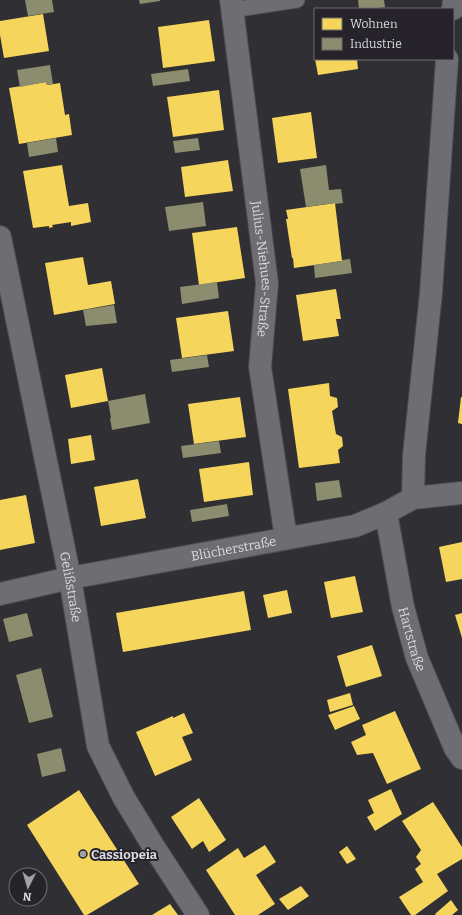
<svg xmlns="http://www.w3.org/2000/svg" width="462" height="915" viewBox="0 0 462 915" font-family="Bitter,serif">
<style>
.homes{fill:#f6d55c}
.industry{fill:#8c8c6e}
.lines{fill:none;stroke-linecap:round;stroke-linejoin:round}
.lane-casing{stroke:#4c4b4e;stroke-width:17}
.street-casing{stroke:#4c4b4e;stroke-width:24}
.lane{stroke:#6e6d71;stroke-width:15}
.street{stroke:#6e6d71;stroke-width:22}
.poi-dot{fill:#a09fa3;stroke:#26232b;stroke-width:1.5}
.labels{text-anchor:middle;dominant-baseline:central;stroke-width:4;stroke-linejoin:round;paint-order:stroke}
.street-label{font-size:13px;fill:#dcdbe0;stroke:#26232b}
.poi-label{font-size:13px;font-weight:bold;fill:#dcdbe0;stroke:#26232b;text-anchor:start}
</style>
<rect width="100%" height="100%" fill="#302f33"/>
<path class="homes" d="M43,14l6,37 -45,7 -4,-23v-14z
M209,20l6,41 -52,7 -5,-41z
M315,59h42l1,10 -40,6z
M46,82l1,3 13,-2 5,32 4,-1 3,21 -53,9 -10,-56z
M219,90l5,40 -51,7 -6,-40z
M311,112l6,46 -39,5 -6,-45z
M228,160l5,31 -48,6 -4,-30z
M62,165l7,41 19,-3 3,19 -20,4v-4l-19,3 1,2 -4,1v-2l-16,2 -10,-57z
M335,203l7,58 -48,7 -1,-10h-1l-6,-39h2l-2,-9z
M237,227l8,51 -46,7 -7,-52z
M83,257l5,28 23,-4 4,23 -61,11 -9,-52z
M336,289l5,30h-5l3,17 -36,5 -7,-46z
M228,311l6,40 -52,7 -6,-40z
M102,368l6,33 -37,7 -6,-33z
M329,383l1,13 7,2 1,9 -6,4 4,23 6,3 1,9 -5,4 2,13 -41,5 -11,-79z
M240,397l6,40 -52,7 -6,-40z
M461,397h1v27l-4,-1z
M91,435l4,25 -24,4 -3,-25z
M249,462l4,33 -49,7 -5,-33z
M138,479l8,39 -45,8 -7,-39z
M26,495l9,48 -35,7v-50z
M462,542v37l-16,3 -7,-35z
M355,576l8,36 -32,6 -7,-36z
M287,590l5,23 -24,5 -5,-23z
M244,591l7,39 -128,22 -7,-39z
M462,613v25l-7,-23z
M372,645l10,31 -36,11 -9,-31z
M350,693l3,12 -23,7 -3,-12z
M354,706l6,13 -25,11 -7,-15z
M395,711l26,58 -34,15 -14,-31 -16,2 -6,-13 15,-7 -4,-10z
M184,713l9,20 -11,4 10,23 -37,16 -19,-44 37,-16v2z
M391,789l11,25 -27,17 -8,-14 7,-4 -6,-13z
M79,790l60,94 -52,31h-3l-57,-90z
M199,798l27,42 -17,12 -6,-11 -11,8 -21,-32z
M433,802l29,45v12l-25,15 11,17 -33,24h-4l-12,-18 24,-15 -8,-13 6,-5 -5,-7 5,-7 -19,-29z
M265,845l11,17 -20,13 19,29 -17,11h-23l-29,-45 32,-22 6,10z
M347,846l9,13 -9,5 -8,-12z
M301,886l8,10 -21,14 -9,-11z
M451,900l7,10 -6,5h-16l-1,-1z
M170,904l8,11h-26l8,-5z"/>
<path class="industry" d="M25,0h27l2,12 -26,4z
M139,0h21v1l-20,3z
M358,0h26l1,7 -12,2h-14z
M50,65l3,19 -6,1 -1,-3 -26,5 -3,-17z
M188,69l2,12 -37,5 -2,-12z
M56,138l2,14 -29,5 -2,-14z
M198,138l2,12 -25,3 -2,-12z
M326,165l3,25 12,-1 2,14 -8,1v-1l-29,4 -6,-38z
M203,202l3,24 -37,5 -4,-24z
M350,259l2,14 -37,5 -1,-13 28,-4v-1z
M217,282l2,16 -37,6 -2,-17z
M114,305l3,18 -31,3 -3,-16z
M207,355l2,12 -37,5 -2,-12z
M145,394l5,29 -38,7 -2,-12h1l-3,-17z
M219,441l2,12 -38,5 -2,-12z
M339,480l3,17 -25,4 -2,-18z
M227,504l2,12 -37,6 -2,-12z
M27,613l6,23 -24,6 -6,-23z
M41,668l12,49 -24,6 -13,-48z
M61,748l5,23 -24,6 -5,-23z"/>
<g class="lines">
<defs>
<path id="lane" d="M232,10l65,-10"/>
<g id="street">
<path id="s1" d="M231,0l36,283 -7,84 26,171"/>
<path d="M453,9l1,-9"/>
<path id="s2" d="M0,237l70,341 28,168 26,52 28,46 46,71"/>
<path d="M413,498l1,-43 17,-162 16,-234"/>
<path id="s3" d="M386,513l17,94 14,51 38,90 7,10"/>
<path id="s4" d="M0,594l70,-16 285,-52 31,-13 27,-15 49,-5"/>
</g>
</defs>
<use href="#lane" class="lane-casing"/>
<use href="#street" class="street-casing"/>
<use href="#lane" class="lane"/>
<use href="#street" class="street"/>
</g>
<circle class="poi-dot" cx="83" cy="854" r="4"/>
<g class="labels">
<g class="street-label">
<text stroke="none"><textPath href="#s1" startOffset="271">Julius-Niehues-Straße</textPath></text>
<text stroke="none"><textPath href="#s4" startOffset="238">Blücherstraße</textPath></text>
<text stroke="none"><textPath href="#s2" startOffset="357">Gelißstraße</textPath></text>
<text stroke="none"><textPath href="#s3" startOffset="129">Hartstraße</textPath></text>
</g>
<g class="poi-label">
<text x="91" y="854">Cassiopeia</text>
</g>
</g>
<rect x="314" y="8" width="140" height="52" fill="#26232b" stroke="#6f6d73"/>
<rect x="322" y="18" width="20" height="12" fill="#f6d55c" stroke="#6f6d73"/>
<text x="350" y="28" font-size="12" fill="#dcdbe0">Wohnen</text>
<rect x="322" y="38" width="20" height="12" fill="#8c8c6e" stroke="#6f6d73"/>
<text x="350" y="48" font-size="12" fill="#dcdbe0">Industrie</text>
<g transform="translate(28 887) rotate(185)"><circle r="19" fill="#26232b" stroke="#6f6d73"/>
<path d="M0-3L7 15L0 10L-7 15Z" fill="#a09fa3"/>
<text y="-6" font-size="11" font-weight="bold" text-anchor="middle" fill="#dcdbe0">N</text>
</g>
</svg>
